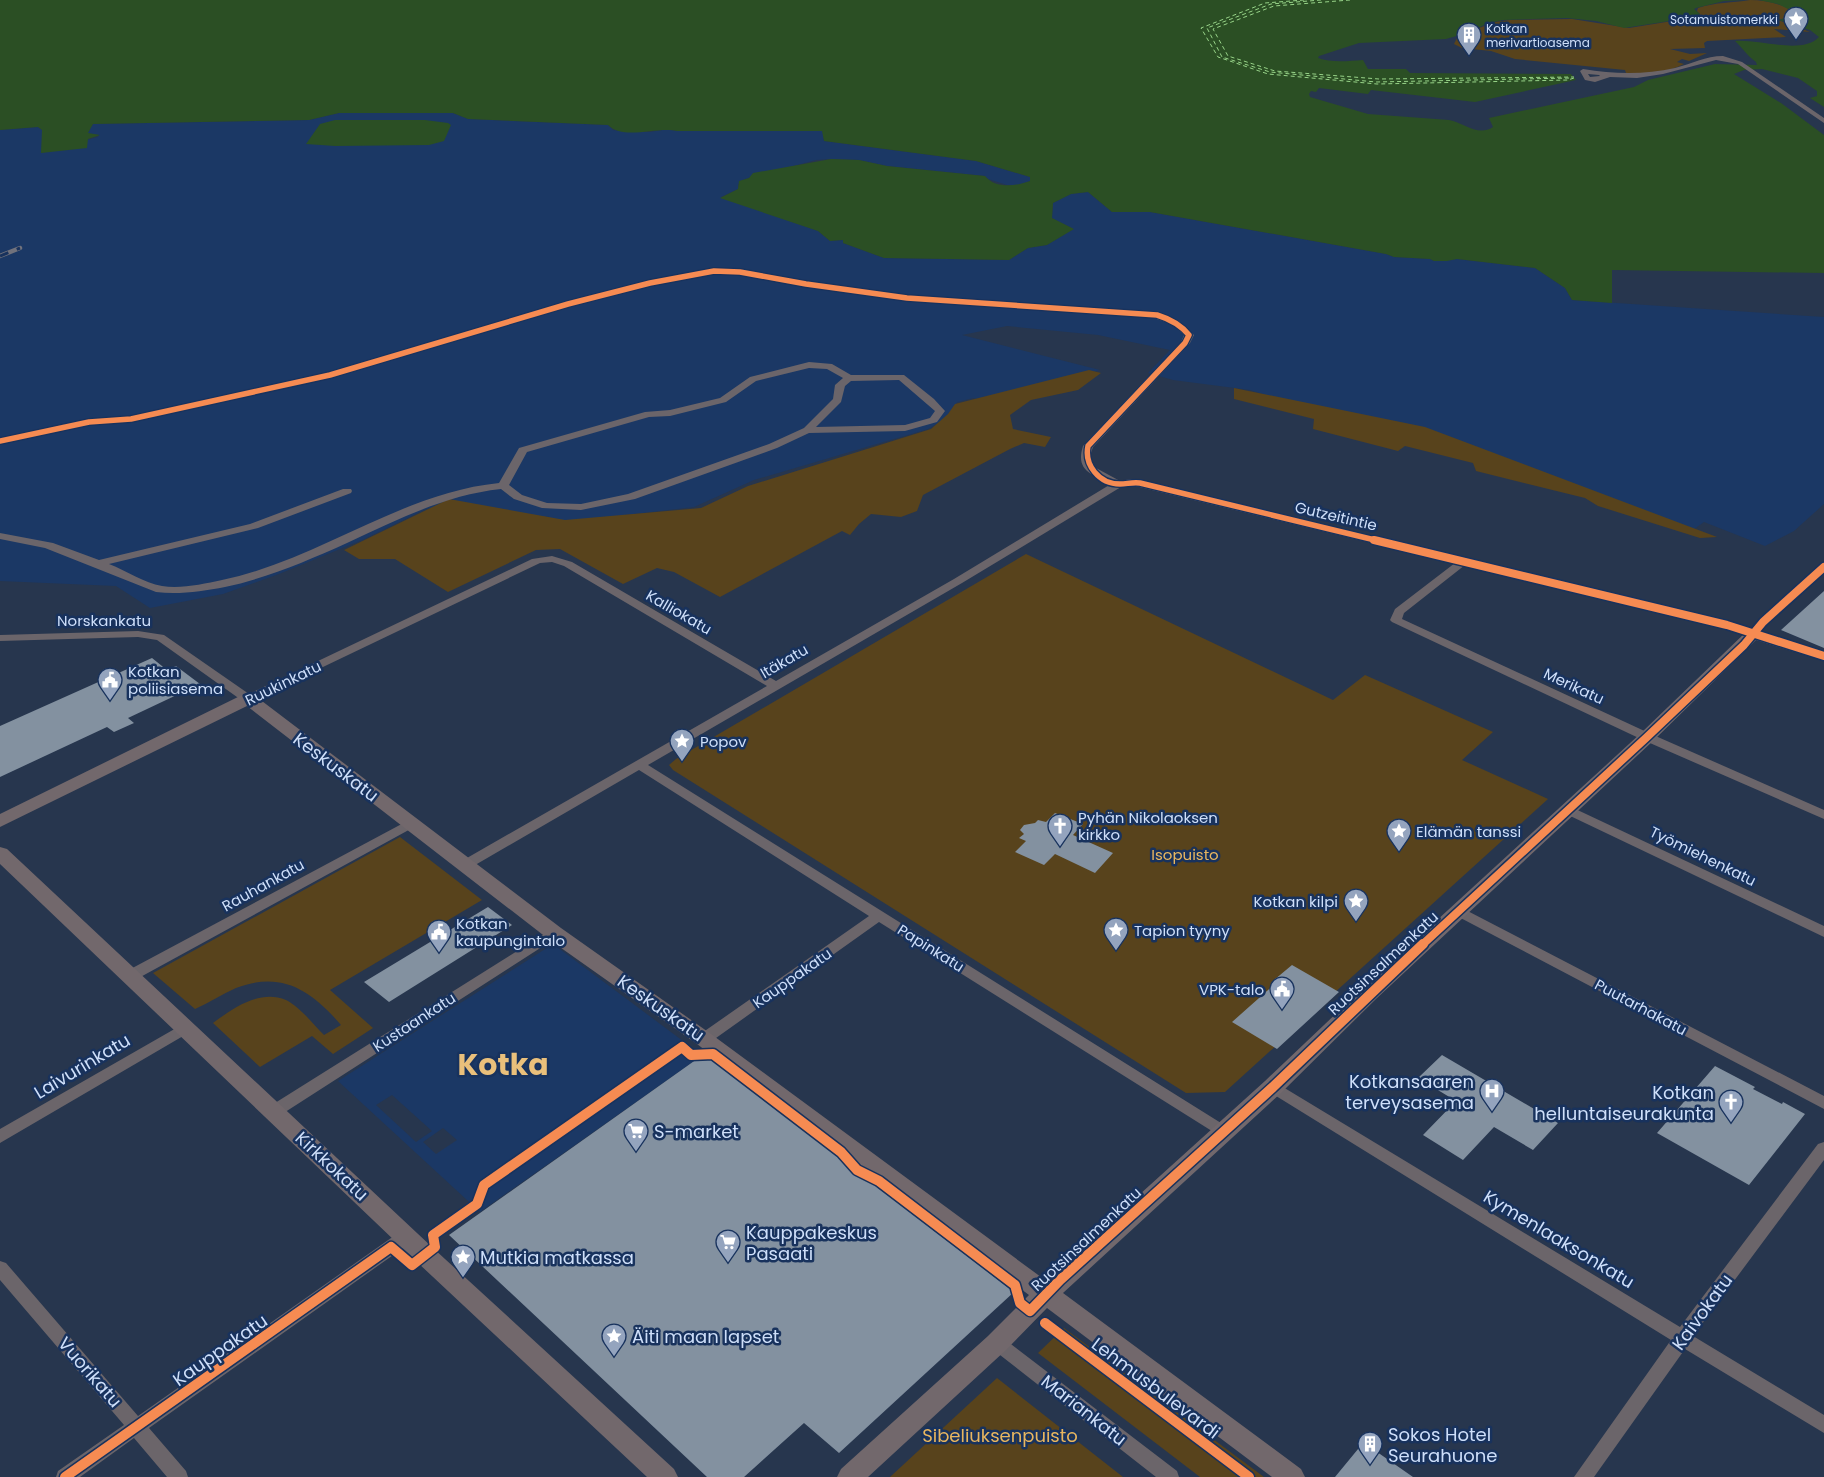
<svg xmlns="http://www.w3.org/2000/svg" width="1824" height="1477" viewBox="0 0 1824 1477" font-family="Poppins,sans-serif">
<style>
.built{fill:#1b3865;fill-rule:evenodd}
.green{fill:#58431c}
.water{fill:#2b4f24}
.lines{fill:none;stroke-linecap:round;stroke-linejoin:round}
.ferry{stroke:#97d388;stroke-width:1;stroke-dasharray:4 3;stroke-linecap:butt}
.building{fill:#8391a0}
.street{fill:#6b656a;fill-rule:evenodd}
.secondary{fill:#72686c;fill-rule:evenodd}
.rail-casing{stroke:#71727c;stroke-width:4.5}
.rail{stroke:#18325d;stroke-width:3;stroke-dasharray:9;stroke-linecap:butt}
.cycleway-far2-casing{stroke:#18325d;stroke-width:8}
.cycleway-far1-casing{stroke:#18325d;stroke-width:11}
.cycleway-casing{stroke:#18325d;stroke-width:13}
.cycleway-far2{stroke:#f68b52;stroke-width:5.5}
.cycleway-far1{stroke:#f68b52;stroke-width:8}
.cycleway{stroke:#f68b52;stroke-width:10}
.labels{text-anchor:middle;dominant-baseline:central;stroke-width:5;stroke-linejoin:round;paint-order:stroke}
.far-poi-label{font-size:12px;fill:#cedffa;stroke:#18325d;text-anchor:end}
.street-label{font-size:15px;fill:#cedffa;stroke:#18325d}
.poi-label{font-size:15px;fill:#cedffa;stroke:#18325d;text-anchor:start}
.park-label{font-size:15px;fill:#e8b65f;stroke:#18325d}
.near-street-label{font-size:18px;fill:#cedffa;stroke:#18325d}
.near-poi-label{font-size:18px;fill:#cedffa;stroke:#18325d;text-anchor:start}
.near-park-label{font-size:18px;fill:#e8b65f;stroke:#18325d}
.near-town-label{font-size:30px;font-weight:bold;fill:#eac07b;stroke:#18325d}
</style>
<rect width="100%" height="100%" fill="#27364e"/>
<path class="built" d="M339,113h114l15,6 140,6 5,5 15,2h22l18,-3 9,2h146l1,10 152,20 54,16v4l-12,5 -11,-1 -19,-6 -3,-3 -98,-10 -28,-6 -28,-1 -15,1 -71,19 -7,6v4l-17,8 97,34 12,10 13,-1v3l41,15 125,2 19,-12 19,-3 26,-16 -21,-11 1,-15 18,-9 17,-2 24,20h38l236,42 8,3 36,2 4,2 23,-2 78,9 30,20 7,12 252,17v187l-30,27 -29,15 -61,-24 -11,8 -443,-140 -77,-10 -25,-7 22,-23 -72,-15 -91,-9 -45,9 138,35 -113,31 -14,-3 -16,4 -3,7 -11,11 -15,9 -174,51 -60,27 -137,16 -8,-6 -98,-11 -25,3 -64,31 -83,34 -56,20 -73,14 -34,-22 -116,-5v-451l38,-3 4,3v23l56,-16 1,-2 -12,-2 6,-9 216,-4z
M553,944l142,106 2,9 -217,153 -142,-131zM392,1095l40,36 -16,11 -40,-37zM443,1128l14,12 -21,14 -13,-12z"/>
<path class="green" d="M1750,0c17,0 33,4 48,14l-20,6 32,12 -36,-3 12,8 -79,4 -3,2 1,5 -35,1 20,5 17,-1 -18,8 -7,-2 -5,3 7,2c-17,9 -39,10 -58,9l-1,-3 -110,-11 -24,-8 -29,-3 -8,-4 4,-8 37,-14 15,-2 62,-1 57,9 68,-11 3,-3 -3,-3 1,-3c18,-6 34,-5 52,-8z
M1089,370l12,3 -23,17 -47,10 -21,15 3,14 38,8 -6,10 -21,-4 -14,6 -87,46 -6,16 -16,6 -30,-3 -12,10 -9,11 -8,-4 -122,66 -46,-25 -17,-4 -34,16 -63,-35 -24,1 -88,42 -53,-33h-36l-15,-9 105,-51 116,21 136,-12 47,-22 183,-57 17,-15 7,-10z
M1234,388l191,39 292,110 -17,1 -102,-32 -13,-8 -109,-27 -3,-8 -68,-17 -7,5 -85,-22 1,-10 -80,-20z
M1026,554l307,146 32,-25 128,57 -31,28 86,39 -323,293 -39,1 -513,-323 -4,-5 7,-6z
M400,837l82,63 -152,90 43,38 -40,26 -21,-18 -52,31 -47,-44c20,-15 47,-34 73,-23 14,7 27,24 38,35l17,-10c-29,-34 -59,-55 -105,-37 -14,6 -27,15 -41,21l-42,-36z
M1064,1328l200,149h-64l-162,-124z
M997,1378l126,99h-233z"/>
<path class="water" d="M0,0h1745l-21,1 -28,7 -2,1 6,5 -5,3 -71,11 -28,-7 -29,-3 -64,2 -15,3 -18,9 -24,7 -87,4 -40,13 -1,2c13,5 31,3 45,2l5,9h38l4,4 161,1 5,6 -101,22 -104,-12 -3,4 -49,-6 -3,4 -5,-1 -2,3 1,3 58,17 81,6c15,3 29,17 44,7l-4,-9 145,-31 14,-7 67,-16 42,1 -1,-3c-9,-6 -14,-15 -21,-21 25,-2 67,14 84,-4l-9,-7 -31,-10 20,-5 -1,-1 -20,-10 -19,-4h65v107l-14,-9 7,-2v-5l-19,-13 -36,-9 -18,1 -10,4 47,29 43,32v138l-212,-3v33l-40,-3 -7,-12 -30,-20 -78,-9 -10,2h-13l-4,-2 -36,-2 -8,-3 -236,-42h-38l-24,-20 -17,2 -18,9 -1,15 22,11 -27,16 -19,3 -19,12 -125,-2 -41,-15v-3l-13,1 -12,-10 -98,-33 18,-9 1,-8 10,-3 4,-5 78,-14 28,1 28,6 98,10c10,13 32,10 45,5v-4l-54,-16 -152,-20 -2,-10h-145c-20,-5 -53,10 -69,-6l-140,-6 -15,-6h-114l-30,7 -216,4 -5,9 12,2 -12,4 -1,9 -46,5 1,-23 -4,-3 -38,3z
M335,120h90l23,3 3,2 -7,16 -15,4 -94,1 -29,-2 14,-20z"/>
<g class="lines">
<path class="ferry" d="M1304,0l-39,3 -64,25 17,29 50,17 109,10 191,-4 6,-2
M1321,0l-50,4 -64,24 15,29 48,15 106,10 195,-4
M1350,0l-76,6 -61,23 15,27 47,15 104,8 195,-2"/>
</g>
<path class="building" d="M1824,591v57l-43,-18z
M152,658l15,12 9,-4 24,18 -72,34 6,5 -20,9 -7,-5 -107,50v-51z
M1055,813l28,11 -10,11 40,18 -18,20 -40,-19 -11,11 -29,-13 11,-11 -7,-3 5,-4 -4,-4 4,-5 11,-2 3,-3 8,2z
M488,907l24,18 -123,77 -25,-20z
M1292,965l47,27 -62,57 -45,-27 45,-40 -3,-2z
M1442,1055l116,68 -25,27 -39,-23 -31,33 -40,-25 33,-34 -38,-23z
M697,1059h13l304,233 -175,161 -35,-30 -60,54h-37l-258,-242z
M1715,1066l40,21 -2,2 29,15 1,-2 22,12 -56,71 -92,-52z
M1363,1443l17,11 33,23h-78z"/>
<g class="lines">
<path class="street" d="M1723,56l19,6 82,56v5l-86,-59 -22,-4 -53,14 -26,4 -27,-1 -15,5 -10,-2 -5,-9 3,-2c31,5 61,6 92,-1 16,-4 31,-12 48,-12zM1588,74l11,1 1,1 -10,1z
M714,268l26,1 66,12 101,14 243,17 29,9 15,14 -4,8 -97,104 -3,9 1,7 5,5 24,13 11,-2 15,3 581,140 24,7 8,-9 61,-55 4,-1v9l-57,51 -10,12 -4,1 -30,-9 -258,-63 -61,48 -2,6 249,115 173,76v9l-181,-79 -251,-118 -2,-2 5,-11 60,-46 -324,-78 -10,2 -159,96 -314,182 581,363 2,4 -2,4 -6,2 -344,-216 -170,121 -5,1 -5,-1 -3,-4 3,-4 170,-119 -230,-146 -169,98h-10l-2,-3 2,-3 307,-176 -203,-120 -12,-4 -12,1 -292,140 -4,-1 -87,-62 -19,-3 -138,4v-6l138,-4 26,4 85,59 283,-135 20,-3 20,6 204,119 178,-102 157,-95c-19,-10 -36,-13 -28,-38l98,-104 3,-7 -12,-11 -22,-7 -243,-16 -101,-14 -66,-12 -26,-1 -64,12 -79,20 -241,72 -199,44 -42,3 -89,19v-6l89,-19 42,-3 197,-43 237,-71 85,-22z
M809,362l23,2 19,11h53l30,24 11,12 -8,11 -32,9 -96,2 -32,15 -142,51 -54,11 -39,-2 -28,-9 -13,-10c-56,6 -104,31 -154,54 -40,18 -80,35 -122,44 -22,4 -46,8 -69,5l-111,-44 -45,-9v-6l53,10 46,17 151,-36 93,-35h8l1,2 -1,2 -93,35 -149,36c18,7 35,19 53,22 19,3 41,-2 60,-6 97,-20 178,-87 277,-97l20,-35 126,-36 25,-2 50,-12 30,-21zM809,368l18,1 16,9 -8,7 -2,14 -29,29 -35,16 -141,50 -47,10 -34,-1 -25,-8 -13,-10 18,-33 122,-35 21,-1 56,-14 30,-21zM899,380l36,31 -5,7 -25,7 -89,2 25,-25 4,-16 6,-5z
M1569,806l255,120v11l-260,-124 -2,-3z
M411,819l5,1 2,3 -2,3 -281,154h-10l-2,-4 2,-4z
M1458,906l366,190v13l-371,-195 -2,-3 2,-3z
M554,928l5,2 2,3 -2,3 -280,180 -6,2 -6,-2 -2,-4 2,-4z
M185,1023l5,1 2,4 -2,4 -190,111v-14z
M1273,1081l407,246 138,-183 6,-2v18l-131,176 131,79v18l-139,-84 -91,128h-20l97,-137 -403,-249 -3,-4 3,-4z
M407,1229l6,2 2,5 -2,5 -264,187 37,43 2,6h-21l-33,-39 -54,39h-24l2,-6 66,-46 -124,-145v-19l6,2 132,153 263,-185z
M997,1336l6,2 174,133 2,6h-23l-165,-129 -3,-5 3,-5z"/>
<path class="secondary" d="M1753,629l71,22v10l-68,-21 -103,101 -276,257 -96,95 -218,200 238,176 4,8h-33l-225,-169 -41,42 -138,127h-31l4,-8 147,-133 41,-41 -332,-251 -150,-106 -300,-232 -247,121v-13l242,-119h12l307,233 150,106 334,246 220,-199 98,-93 278,-255 106,-102z
M0,847l7,2 426,399 241,221 4,8h-31l-230,-215 -417,-398z"/>
<defs>
<path id="rail" d="M0,256l20,-8"/>
</defs>
<use href="#rail" class="rail-casing"/>
<use href="#rail" class="rail"/>
<defs>
<path id="cycleway-far2" d="M0,441l89,-19 42,-3 199,-44 238,-71 82,-21 64,-12 26,1 66,12 101,14 250,17c13,4 23,9 32,20l-4,8 -97,103c-4,19 11,38 32,38 7,0 12,-2 20,-1l239,58"/>
<path id="cycleway-far1" d="M1374,540l353,85 97,31
M1422,945l225,-208 97,-92 19,-23 61,-55"/>
<path id="cycleway" d="M1045,1323l204,154
M65,1477l326,-230 21,18 23,-18 -2,-12 44,-31 7,-19 198,-138 9,8 22,-1 128,98 16,18 22,11 136,104 5,18 10,8 30,-31 213,-193 150,-143"/>
</defs>
<use href="#cycleway-far2" class="cycleway-far2-casing"/>
<use href="#cycleway-far1" class="cycleway-far1-casing"/>
<use href="#cycleway" class="cycleway-casing"/>
<use href="#cycleway-far2" class="cycleway-far2"/>
<use href="#cycleway-far1" class="cycleway-far1"/>
<use href="#cycleway" class="cycleway"/>
</g>
<defs>
<symbol id="sight-pin" viewBox="-11 -11 22 30"><path d="M0 17L-7.5 6A9.5 9.5 0 1 1 7.5 6Z" fill="#94a4be" stroke="#18325d"/><path d="M0-6L1.8-2.2L6-1.7L2.9 1.2L3.7 5.4L0 3.3L-3.7 5.4L-2.9 1.2L-6-1.7L-1.8-2.2Z" fill="#fff"/></symbol>
<symbol id="building-pin" viewBox="-11 -11 22 30"><path d="M0 17L-7.5 6A9.5 9.5 0 1 1 7.5 6Z" fill="#94a4be" stroke="#18325d"/><path d="M-4-6H4V6H1V3H-1V6H-4ZM-2.5-4.3h1.7v1.8h-1.7ZM.8-4.3h1.7v1.8H.8ZM-2.5-1h1.7V.8h-1.7ZM.8-1h1.7V.8H.8Z" fill="#fff"/></symbol>
<symbol id="civic-pin" viewBox="-11 -11 22 30"><path d="M0 17L-7.5 6A9.5 9.5 0 1 1 7.5 6Z" fill="#94a4be" stroke="#18325d"/><path d="M-.6-6.5H3V-4.5H.6V-3L4-1V1h2V6H-6V1h2V-1L-.6-3ZM-1.2 2.5V6h2.4V2.5Z" fill="#fff"/></symbol>
<symbol id="church-pin" viewBox="-11 -11 22 30"><path d="M0 17L-7.5 6A9.5 9.5 0 1 1 7.5 6Z" fill="#94a4be" stroke="#18325d"/><path d="M-1.2-6h2.4v3.5h3.3v2.4h-3.3V6h-2.4V-.1h-3.3v-2.4h3.3Z" fill="#fff"/></symbol>
<symbol id="hospital-pin" viewBox="-11 -11 22 30"><path d="M0 17L-7.5 6A9.5 9.5 0 1 1 7.5 6Z" fill="#94a4be" stroke="#18325d"/><path d="M-5-5h3v3.5h4V-5h3V5h-3V1.5h-4V5h-3Z" fill="#fff"/></symbol>
<symbol id="supermarket-pin" viewBox="-11 -11 22 30"><path d="M0 17L-7.5 6A9.5 9.5 0 1 1 7.5 6Z" fill="#94a4be" stroke="#18325d"/><path d="M-6-5.5h2.5l.6 2H6L4.5 2H-2.5L-4.4-4H-6ZM-1.5 3.2a1.3 1.3 0 1 0 .1 0ZM3 3.2a1.3 1.3 0 1 0 .1 0Z" fill="#fff"/></symbol>
</defs>
<g fill-rule="evenodd">
<use href="#sight-pin" x="1782" y="5" width="28" height="38"/>
<use href="#building-pin" x="1455" y="21" width="28" height="38"/>
<use href="#civic-pin" x="96" y="666" width="28" height="38"/>
<use href="#sight-pin" x="668" y="727" width="28" height="38"/>
<use href="#church-pin" x="1046" y="812" width="28" height="38"/>
<use href="#sight-pin" x="1385" y="817" width="28" height="38"/>
<use href="#sight-pin" x="1342" y="887" width="28" height="38"/>
<use href="#sight-pin" x="1102" y="916" width="28" height="38"/>
<use href="#civic-pin" x="425" y="918" width="28" height="38"/>
<use href="#civic-pin" x="1268" y="975" width="28" height="38"/>
<use href="#hospital-pin" x="1478" y="1077" width="28" height="38"/>
<use href="#church-pin" x="1717" y="1088" width="28" height="38"/>
<use href="#supermarket-pin" x="622" y="1117" width="28" height="38"/>
<use href="#supermarket-pin" x="714" y="1228" width="28" height="38"/>
<use href="#sight-pin" x="449" y="1243" width="28" height="38"/>
<use href="#sight-pin" x="600" y="1322" width="28" height="38"/>
<use href="#building-pin" x="1356" y="1430" width="28" height="38"/>
</g>
<g class="labels">
<g class="far-poi-label">
<text x="1778" y="19">Sotamuistomerkki</text>
<text x="1486" y="28" text-anchor="start">Kotkan<tspan x="1486" dy="14">merivartioasema</tspan></text>
</g>
<g class="street-label">
<text transform="translate(1336 516) rotate(13)">Gutzeitintie</text>
<text transform="translate(679 612) rotate(30)">Kalliokatu</text>
<text x="104" y="620">Norskankatu</text>
<text transform="translate(784 661) rotate(-30)">Itäkatu</text>
<text transform="translate(283 683) rotate(-26)">Ruukinkatu</text>
<text transform="translate(1574 686) rotate(25)">Merikatu</text>
<text transform="translate(1703 856) rotate(26)">Työmiehenkatu</text>
<text transform="translate(263 885) rotate(-29)">Rauhankatu</text>
<text transform="translate(931 948) rotate(32)">Papinkatu</text>
<text transform="translate(1383 963) rotate(-43)">Ruotsinsalmenkatu</text>
<text transform="translate(792 978) rotate(-35)">Kauppakatu</text>
<text transform="translate(1641 1007) rotate(28)">Puutarhakatu</text>
<text transform="translate(414 1022) rotate(-33)">Kustaankatu</text>
<text transform="translate(1086 1239) rotate(-43)">Ruotsinsalmenkatu</text>
</g>
<g class="poi-label">
<text x="128" y="671">Kotkan<tspan x="128" dy="17">poliisiasema</tspan></text>
<text x="700" y="741">Popov</text>
<text x="1078" y="817">Pyhän Nikolaoksen<tspan x="1078" dy="17">kirkko</tspan></text>
<text x="1416" y="831">Elämän tanssi</text>
<text x="1338" y="901" text-anchor="end">Kotkan kilpi</text>
<text x="456" y="923">Kotkan<tspan x="456" dy="17">kaupungintalo</tspan></text>
<text x="1134" y="930">Tapion tyyny</text>
<text x="1264" y="989" text-anchor="end">VPK-talo</text>
</g>
<g class="park-label">
<text x="1185" y="854">Isopuisto</text>
</g>
<g class="near-street-label">
<text transform="translate(336 767) rotate(37)">Keskuskatu</text>
<text transform="translate(661 1008) rotate(35)">Keskuskatu</text>
<text transform="translate(82 1066) rotate(-31)">Laivurinkatu</text>
<text transform="translate(332 1166) rotate(43)">Kirkkokatu</text>
<text transform="translate(1559 1239) rotate(31)">Kymenlaaksonkatu</text>
<text transform="translate(1702 1312) rotate(-54)">Kaivokatu</text>
<text transform="translate(220 1350) rotate(-35)">Kauppakatu</text>
<text transform="translate(90 1372) rotate(49)">Vuorikatu</text>
<text transform="translate(1156 1388) rotate(37)">Lehmusbulevardi</text>
<text transform="translate(1084 1410) rotate(38)">Mariankatu</text>
</g>
<g class="near-poi-label">
<text x="1474" y="1081" text-anchor="end">Kotkansaaren<tspan x="1474" dy="21">terveysasema</tspan></text>
<text x="1714" y="1092" text-anchor="end">Kotkan<tspan x="1714" dy="21">helluntaiseurakunta</tspan></text>
<text x="654" y="1131">S-market</text>
<text x="746" y="1232">Kauppakeskus<tspan x="746" dy="21">Pasaati</tspan></text>
<text x="480" y="1257">Mutkia matkassa</text>
<text x="632" y="1336">Äiti maan lapset</text>
<text x="1388" y="1434">Sokos Hotel<tspan x="1388" dy="21">Seurahuone</tspan></text>
</g>
<g class="near-park-label">
<text x="1000" y="1435">Sibeliuksenpuisto</text>
</g>
<g class="near-town-label">
<text x="503" y="1064">Kotka</text>
</g>
</g>
</svg>
